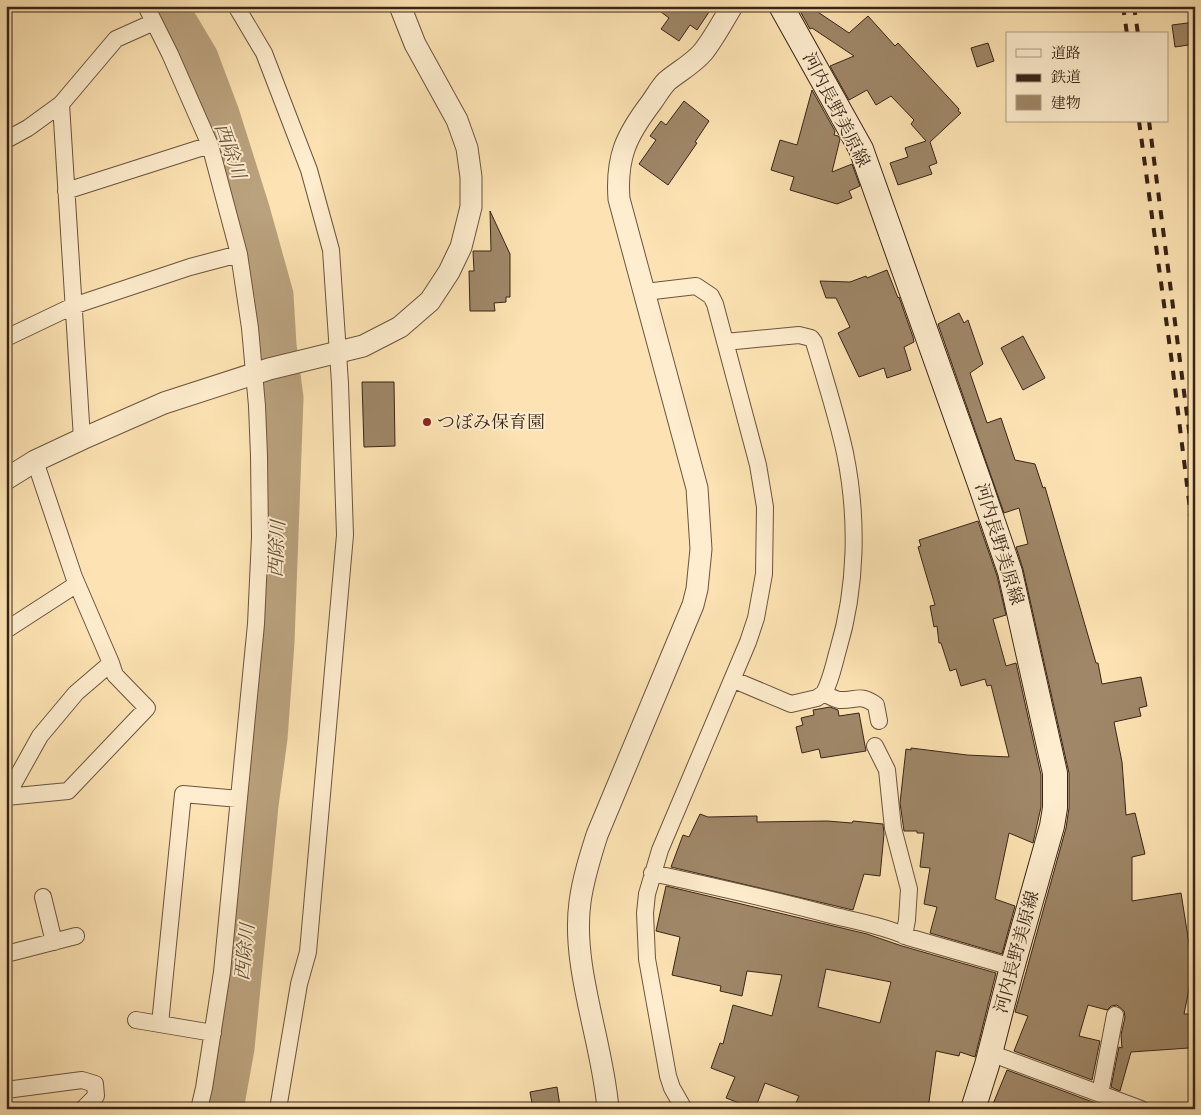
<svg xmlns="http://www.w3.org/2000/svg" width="1201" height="1115" viewBox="0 0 1201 1115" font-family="Cardo,'Noto Serif JP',serif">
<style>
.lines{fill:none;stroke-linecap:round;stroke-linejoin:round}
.river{stroke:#baa27e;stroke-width:39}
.building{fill:#9f8768;stroke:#392417;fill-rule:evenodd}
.minor-casing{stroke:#6a543e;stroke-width:18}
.tertiary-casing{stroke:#6a543e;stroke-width:23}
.secondary-casing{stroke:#392417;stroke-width:26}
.minor{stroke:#feedce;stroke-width:16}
.tertiary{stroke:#feedce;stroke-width:21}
.secondary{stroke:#feedce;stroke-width:24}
.rail{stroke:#392417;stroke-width:4;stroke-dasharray:9 9;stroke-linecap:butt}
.poi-dot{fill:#8f2418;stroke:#feedce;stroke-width:2}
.labels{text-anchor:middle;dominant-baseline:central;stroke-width:4;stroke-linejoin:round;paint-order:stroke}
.street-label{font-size:18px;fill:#392417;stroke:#feedce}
.poi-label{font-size:18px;fill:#392417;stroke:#feedce;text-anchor:start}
.water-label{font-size:19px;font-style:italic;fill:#66503b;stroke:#feedce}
</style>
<rect width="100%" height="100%" fill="#fde3b3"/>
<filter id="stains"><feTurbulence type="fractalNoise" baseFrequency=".004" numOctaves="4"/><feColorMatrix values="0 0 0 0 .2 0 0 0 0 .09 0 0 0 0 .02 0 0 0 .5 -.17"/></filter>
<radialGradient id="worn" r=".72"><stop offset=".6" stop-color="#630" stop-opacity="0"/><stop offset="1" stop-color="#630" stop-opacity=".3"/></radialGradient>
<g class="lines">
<path class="river" d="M168,6l31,52 21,56 30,95 24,86 3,50 7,53 -9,244 -7,96 -9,67 -24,243 -11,61"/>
</g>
<path class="building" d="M653,6h60l-16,24 -7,-5 -11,16 -18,-12 8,-11z
M803,6h6l40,27 19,-17 27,30 3,-3 61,66 -1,2 3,2 -31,29 7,21 -8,3 3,8 -34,11 -8,-22 18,-6 -3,-9 21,-7 -15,-17 3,-4 -23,-24 -15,9 -9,-15 -18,10 -19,-34 24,-10 -42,-28 -2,1 -10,-18z
M1195,22v22l-20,3 -3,-22z
M988,43l6,18 -17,6 -6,-19z
M812,90l23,41 -1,4 4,1 2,3 -8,33 20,-8 8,22 -11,5 3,7 -15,6 -47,-14 4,-13 -23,-7 9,-30 17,5z
M684,101l25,20 -14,21 2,1 -29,42 -29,-21 17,-24 -6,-4 11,-15 5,4z
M490,211l20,43v43h-4v5l-12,1 1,8h-25l-1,-40h5l-1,-20h18z
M887,270l11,28 1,-1 14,40 1,5 -10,5 7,23 -24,8 -3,-10 -25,9 -21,-44 12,-6 -14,-29h-10l-6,-17 30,1 16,-6 1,2z
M959,313l5,10 4,-3 15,44 -13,9 17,50 14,-5 14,42 20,4 8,24 2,-1 51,176h2l4,21 39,-7 6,29 -8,2 2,8 -27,6 8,40 4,53 9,-2 10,41 -13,3v44l49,-8 9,57h3l-2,13 3,1 -10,50h7l2,5 2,1v8l-6,20 -58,4 -11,39 -9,-4 8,-40 3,1 -1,-13 4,-18 -1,-6 -7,-6 -6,1 -4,4 -19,-5 -9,31 21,5 -8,39 -78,-29 14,-35 -13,-4 51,-184 3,-20v-35l-46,-204 -7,-22 12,-3 -9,-36 -15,5 -66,-189z
M1023,336l22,42 -22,12 -22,-42z
M362,382h32l1,64 -31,1z
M978,521l19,55 9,39 -13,4 13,47 10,-3 25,112v32l-8,36 -24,-10 -14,66 20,7 -13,48 -72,-21 7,-26 -13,-3 6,-36 -10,-1 4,-34h-7v-2h-13l-4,-28 6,-54 5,1v-2l56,7 42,2 -18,-72 -4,1 -2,-7 -24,7 -5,-17 -6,2 -9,-28h-2l-2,-17 -3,1 -4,-21 5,-1 -17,-58 3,-1 -2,-6z
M830,707l8,3 1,6 20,-3 7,38 -45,7 -2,-9 -17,4 -6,-26 7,-2 -2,-7 13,-3 -1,-5z
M700,814l8,3 49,-1v6l70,-1 25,2 1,-2 30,3 1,10 -4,42 -16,-2 -11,36 -182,-43 12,-32 6,2z
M666,886l201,48 35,12 94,27 -21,84 -15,-5 -1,4 -23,-5 -8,58h-131l2,-5 -3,-1 3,-7 -34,-13 -10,26 -29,-11 9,-21 -24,-9 9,-25 3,1 10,-39 39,11 10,-41 -35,-4 -5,25 -22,-5 1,-5 -49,-11 8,-38 -24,-6zM826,969l65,13 -11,41 -62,-16z
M1007,1070l91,34 14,5h-121z
M557,1087l3,19 -12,3h-15l-3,-17z"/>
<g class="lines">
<defs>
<path id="minor" d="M146,6l8,16
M236,6l28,47 45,117 22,80 9,133 5,152 -37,417 -9,32 -21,125
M61,104l21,335
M6,140l22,-12 33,-24 55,-65 38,-17 16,32 40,91 29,109 11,74 7,78 2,50 1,81 -4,87 -34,348 -18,116 -5,21
M66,191l144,-46
M645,292l51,-6 15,10 4,8 43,161 7,42 -1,67 -8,44 -8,24 -88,208 -13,44 -2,19 2,46 21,117 4,12 12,21
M6,338l67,-32 117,-39 49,-13
M725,342l74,-7 12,3 3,4c11,37 23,74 31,111 13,64 12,134 -7,197 -4,14 -7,30 -14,43l-7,5 -26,6 -57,-24
M6,630l71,-46
M824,693c5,3 10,6 15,7 17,1 21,-7 37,5l3,16
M875,746l12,24 6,58 16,61 -2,31 -3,16
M6,797l62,-6 79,-83 -32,-33 -4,-12 -37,-86 -39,-116
M6,797l34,-61 36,-43 35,-30
M652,873c60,13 120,26 179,42 25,6 53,11 77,22l104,30
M43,897l11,45
M6,954l70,-18
M136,1020l77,13
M160,1024l23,-230 56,5
M990,1053l151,56
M6,1090l76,-10 13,4 1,12 -13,13
M1100,1094l15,-79"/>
<path id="tertiary" d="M6,479l29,-18 47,-22 82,-36 105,-34 94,-23 37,-19 30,-26 19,-29 12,-25 10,-40v-30l-4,-29 -10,-28 -42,-76 -15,-38
M608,1109c-5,-66 -37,-142 -28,-207 3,-23 10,-45 17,-67l96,-230 4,-16 4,-40 -4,-61 -78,-289c-3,-42 7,-63 32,-96 5,-7 10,-16 16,-22 12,-10 26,-17 36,-29 11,-14 20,-31 29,-46"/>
<path id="secondary" d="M781,6l80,143 119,335 30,88 45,201v35l-3,18 -42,149 -23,90 -14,44"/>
</defs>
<use href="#minor" class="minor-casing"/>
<use href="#tertiary" class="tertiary-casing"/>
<use href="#secondary" class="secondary-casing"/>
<use href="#minor" class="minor"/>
<use href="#tertiary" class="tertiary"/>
<use href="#secondary" class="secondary"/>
<path class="rail" d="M1123,6l4,28
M1134,6l4,28
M1139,121l33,242 23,187
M1149,121l46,356"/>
</g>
<circle class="poi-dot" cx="427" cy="422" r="5"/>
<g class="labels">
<g class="street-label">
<text transform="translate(836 110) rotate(63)">河内長野美原線</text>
<text transform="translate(999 544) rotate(73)">河内長野美原線</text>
<text transform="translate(1017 952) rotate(-75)">河内長野美原線</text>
</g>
<g class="poi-label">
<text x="437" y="422">つぼみ保育園</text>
</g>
<g class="water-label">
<text transform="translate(230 151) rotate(71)">西除川</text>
<text transform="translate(277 549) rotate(-87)">西除川</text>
<text transform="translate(245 952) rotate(-84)">西除川</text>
</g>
</g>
<rect width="1201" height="1115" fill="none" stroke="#fde3b3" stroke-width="25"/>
<rect x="8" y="8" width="1186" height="1100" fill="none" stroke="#392417" stroke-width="2.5"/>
<rect x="12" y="12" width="1176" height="1090" fill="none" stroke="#392417"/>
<rect x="1006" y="32" width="162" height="90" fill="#feedce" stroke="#af9d85"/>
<rect x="1016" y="49" width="25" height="8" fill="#feedce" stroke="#af9d85"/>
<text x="1051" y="58" font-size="15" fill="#392417">道路</text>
<rect x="1016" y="74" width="25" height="8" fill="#392417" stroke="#af9d85"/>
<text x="1051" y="82" font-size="15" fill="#392417">鉄道</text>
<rect x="1016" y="95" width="25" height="15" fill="#9f8768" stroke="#af9d85"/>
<text x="1051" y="108" font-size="15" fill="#392417">建物</text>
<rect width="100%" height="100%" filter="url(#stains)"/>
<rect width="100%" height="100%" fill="url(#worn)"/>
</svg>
